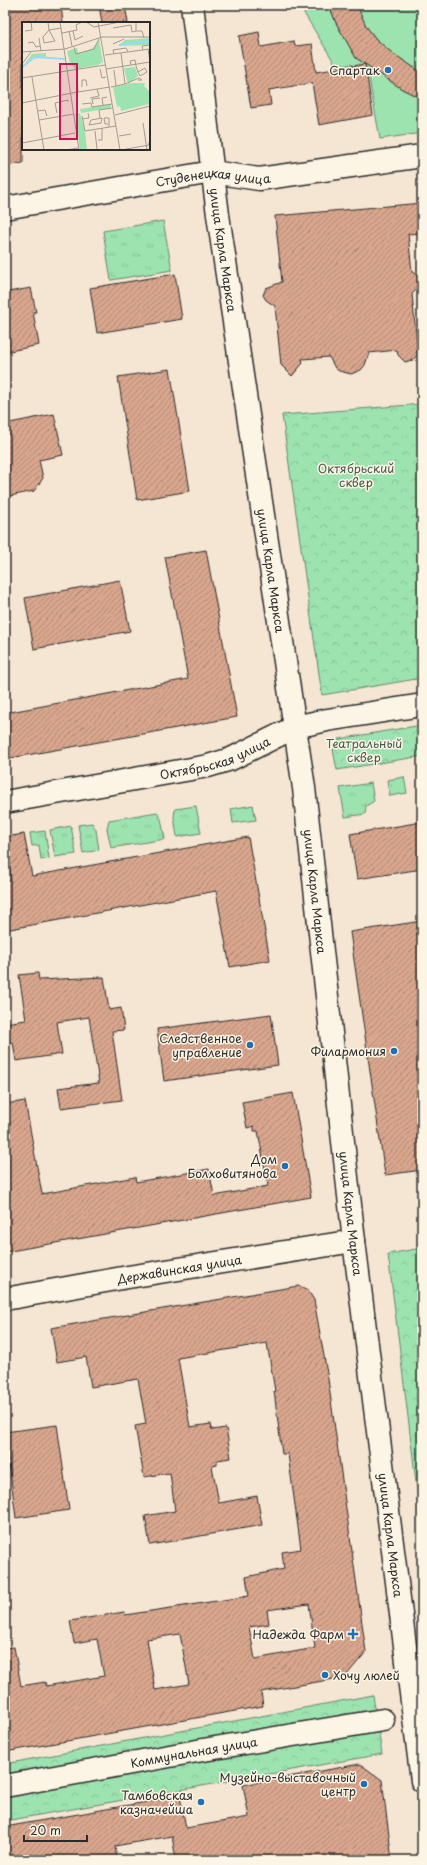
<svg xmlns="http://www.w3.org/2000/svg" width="427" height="1865" viewBox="0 0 427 1865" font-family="'Playpen Sans',sans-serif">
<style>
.grass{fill:url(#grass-tufts);stroke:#64876e}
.park{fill:url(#park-crowns);stroke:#64876e}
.garden{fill:#9de3b0;stroke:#64876e}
.building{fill:url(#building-hatch);stroke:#2b2b2b;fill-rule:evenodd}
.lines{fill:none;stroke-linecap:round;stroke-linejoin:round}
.street-casing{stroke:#2b2b2b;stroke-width:25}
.secondary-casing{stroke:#2b2b2b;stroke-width:25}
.street{stroke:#fcf5e5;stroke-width:22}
.secondary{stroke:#fcf5e5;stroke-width:22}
.poi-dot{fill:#1f6fb2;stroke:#fcf5e5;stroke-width:1.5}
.labels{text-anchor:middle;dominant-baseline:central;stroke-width:3;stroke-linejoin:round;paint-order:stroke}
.poi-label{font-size:12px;fill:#2b2b2b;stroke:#fcf5e5;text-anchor:end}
.street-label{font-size:12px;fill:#2b2b2b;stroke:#fcf5e5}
.park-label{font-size:12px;fill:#48594c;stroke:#fcf5e5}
.inset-river{fill:none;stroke:#99dafb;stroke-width:2}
.inset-road{fill:none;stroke:#a49b90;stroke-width:1}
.view{fill:#c2185b;fill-opacity:0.15;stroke:#c2185b;stroke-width:2}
.inset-edge{fill:none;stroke:#2b2b2b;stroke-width:2}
</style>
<defs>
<pattern id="grass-tufts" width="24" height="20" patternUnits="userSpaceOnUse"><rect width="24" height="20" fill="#9de3b0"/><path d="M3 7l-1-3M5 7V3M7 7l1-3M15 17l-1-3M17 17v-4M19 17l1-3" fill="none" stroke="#87c398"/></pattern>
<pattern id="park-crowns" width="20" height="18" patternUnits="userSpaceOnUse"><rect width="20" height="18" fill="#9de3b0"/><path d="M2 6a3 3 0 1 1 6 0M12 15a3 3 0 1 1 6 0" fill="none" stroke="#87c398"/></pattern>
<pattern id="building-hatch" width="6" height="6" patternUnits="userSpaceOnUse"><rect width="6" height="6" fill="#d9a68d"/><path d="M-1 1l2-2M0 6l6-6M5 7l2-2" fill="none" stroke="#b08773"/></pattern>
</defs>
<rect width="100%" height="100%" fill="#f5e5d3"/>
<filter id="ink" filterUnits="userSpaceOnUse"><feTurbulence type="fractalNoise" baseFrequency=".025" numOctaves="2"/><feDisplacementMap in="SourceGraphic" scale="8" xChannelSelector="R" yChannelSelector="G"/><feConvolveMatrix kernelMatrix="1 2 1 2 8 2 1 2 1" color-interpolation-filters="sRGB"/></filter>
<g filter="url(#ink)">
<path class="grass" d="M163,221l9,49 -61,10 -8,-49z
M404,777l3,16 -17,3 -3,-16z
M371,783l3,18 -8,5 -1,8 -20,3 -5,-29z
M253,805l3,15 -23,3 -2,-14z
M196,806l5,27 -24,4 -3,-20 1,-8z
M157,812l4,7 4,20 -54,9 -4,-20 2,-8z
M92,823l4,7 3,20 -16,3 -5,-28z
M71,826l5,28 -21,3 -5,-27z
M45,831l4,27 -8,2 -2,-15 -7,1 -2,-13z"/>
<path class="park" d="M422,404v274l-100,17 -40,-280z
M422,725v31l-85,14 -4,-20 6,-11z
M422,1248v283l-34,-277z
M373,1695l9,59 -377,67v-57z"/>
<path class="garden" d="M299,5h123v128l-42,6 -12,-66 -14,2 -2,-11 -15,3z"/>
<path class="building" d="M5,5h56l2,18h-40v140l-18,3z
M99,5h26l3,18h-26z
M329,5h28l9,21 10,13 15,13 31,21v26l-20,-10 -37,-25 8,51 -54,10 -7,-42 -43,7 2,15 -20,3 -12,-72 20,-4 2,15 33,-6 1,5 17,-2 4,28 49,-8 -9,-6 -20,-35z
M422,203v30l-14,1 4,38 8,5 1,4 -2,6 -7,7 6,60 -5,6 -8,2 -7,-7 -1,-5 -28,3 -4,12 -4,5 -10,4 -12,-3 -4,-3 -6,-11 -27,2 1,4 -11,13 -11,-11 -6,-59 -9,-6 -3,-5 3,-7 16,-6 -7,-66z
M175,274l7,45 -85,14 -7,-45z
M31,288l5,24h-3l6,33 -34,7v-56l4,-1 -1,-3z
M170,369l20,122 -53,9 -19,-123z
M54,414l9,41 -24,5 4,18 -9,13 -29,6v-73z
M206,550l31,167 -232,42v-46l183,-34 -23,-122z
M120,580l10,51 -96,18 -9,-51z
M422,822v47l-65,10 -7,-45z
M24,834l8,42 216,-39 22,123 -40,7 -14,-76 -211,39v-49l6,-1 -6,-43z
M422,921v249l-37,5 -35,-243z
M38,973l1,7 65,-3 5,33 12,-2 3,22 -12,1 10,69 -61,8 -3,-20 41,-5 -10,-66 -32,5 5,32 -46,7 -3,-19 -6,1 -2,-20 21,-3 -7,-45z
M271,1014l7,51 -114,16 -7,-52z
M293,1093l18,104 -306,55v-148l20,-3 17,93 93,-17 1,5 73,-13 5,27 54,-10 -10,-55h-4v-5l-7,2 -5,-26z
M298,1286l9,3 7,11 14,79 38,273 -21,25 -84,15 2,14 -258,46v-104l9,-1 7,39 24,-4 1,4 58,-10 -7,-37 -23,4 -4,-22 54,-9 1,3 124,-19 -3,-19 38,-8 -2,-17 19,-3 -13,-95h-6l-8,-63h1l-8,-48 -89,15 12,69 21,-3 1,6 14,-2 5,30 -14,2v5l-5,1 7,37 38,-7 5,29 -112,20 -5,-29 30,-5 -5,-38 -26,4 -9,-51 11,-2 -8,-45 -47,8 -5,-30 -29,5 -6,-34zM309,1604l6,44 -60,11 -6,-32 20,-3 -2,-14zM180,1634l9,50 -34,6 -8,-51z
M57,1425l12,85 -53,8 -11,-86z
M360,1764l22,16 10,80h-216l-4,-24 -57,10 2,14h-112v-33l175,-31 6,32 63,-11 -6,-32z"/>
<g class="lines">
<defs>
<g id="street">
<path id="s1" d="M5,208l207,-36 47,7 163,-23"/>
<path d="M295,727l32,-7 95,-15"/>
<path id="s2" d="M5,1299l123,-22 226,-36"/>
<path id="s3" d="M5,1786l192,-35 186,-31"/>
</g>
<g id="secondary">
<path id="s4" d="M192,5l26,210 86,573 50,453 68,540"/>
<path id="s5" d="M5,802l203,-36 23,-7 64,-32"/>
</g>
</defs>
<use href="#street" class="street-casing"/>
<use href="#secondary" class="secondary-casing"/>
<use href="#street" class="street"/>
<use href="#secondary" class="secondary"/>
</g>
</g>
<g class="poi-dot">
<circle cx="388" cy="70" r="4"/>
<circle cx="250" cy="1045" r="4"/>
<circle cx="394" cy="1051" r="4"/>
<circle cx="285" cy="1166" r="4"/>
<path d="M351 1628h4v4h4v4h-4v4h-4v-4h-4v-4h4z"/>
<circle cx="325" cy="1675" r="4"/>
<circle cx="364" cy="1784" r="4"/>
<circle cx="201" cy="1802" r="4"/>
</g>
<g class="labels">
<g class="poi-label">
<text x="380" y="70">Спартак</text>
<text x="242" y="1038">Следственное<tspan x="242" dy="14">управление</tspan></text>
<text x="386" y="1051">Филармония</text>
<text x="277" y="1159">Дом<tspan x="277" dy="14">Болховитянова</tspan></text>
<text x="344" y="1634">Надежда Фарм</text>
<text x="333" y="1675" text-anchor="start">Хочу люлей</text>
<text x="356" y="1777">Музейно-выставочный<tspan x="356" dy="14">центр</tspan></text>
<text x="193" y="1795">Тамбовская<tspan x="193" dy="14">казначейша</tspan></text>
</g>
<g class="street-label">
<text stroke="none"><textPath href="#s1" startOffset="211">Студенецкая улица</textPath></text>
<text stroke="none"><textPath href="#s4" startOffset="247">улица Карла Маркса</textPath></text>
<text stroke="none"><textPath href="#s4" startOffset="571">улица Карла Маркса</textPath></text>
<text stroke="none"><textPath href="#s5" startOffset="215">Октябрьская улица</textPath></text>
<text stroke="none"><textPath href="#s4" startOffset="895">улица Карла Маркса</textPath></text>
<text stroke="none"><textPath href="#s4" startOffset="1219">улица Карла Маркса</textPath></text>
<text stroke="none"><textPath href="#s2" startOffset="177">Державинская улица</textPath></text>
<text stroke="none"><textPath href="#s4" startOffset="1543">улица Карла Маркса</textPath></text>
<text stroke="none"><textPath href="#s3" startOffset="192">Коммунальная улица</textPath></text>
</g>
<g class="park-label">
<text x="356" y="468">Октябрьский<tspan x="356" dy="14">сквер</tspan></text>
<text x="364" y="743">Театральный<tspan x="364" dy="14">сквер</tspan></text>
</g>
</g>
<g transform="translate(22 22)">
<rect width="128" height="128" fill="#f5e5d3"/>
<path d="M128,16v7l-32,1 7,-6z" fill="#9de3b0"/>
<path d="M24,31v4l-14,2 -10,9 10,-14z" fill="#9de3b0"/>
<path d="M113,45l3,9 -10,8 -4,-16zM111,61h12l-1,3 5,5v13l-28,7 -1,-5 -3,1 -4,-20zM89,82v4l-30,5 -1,-4zM58,91l5,19 2,18h-7l-5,-36z" fill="#9de3b0"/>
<path d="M77,18l4,22 -5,3 -23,4 -5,-6 -3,-12 10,-3 1,5 14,-4z" fill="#9de3b0"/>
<path class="inset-river" d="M97,23l31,-4M0,45l13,-10 30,2"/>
<path class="inset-road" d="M26,0l1,8 -6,7 1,6 11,-2 -6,-11 12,-2M38,0l19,128M64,0l8,5 26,-5M76,0l22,128M114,0v9h6l2,7M91,6l18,-3 1,7 4,-1M3,9l7,-1 -1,-8M47,9l3,15M51,9l2,9 8,-4M40,11l15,-3 -1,-5 6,-3M80,15h48M17,16l2,13M6,21l5,-1 3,5 4,-1M91,22l11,-5M52,25l2,7 18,-5 5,-10M43,27l37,-12M126,27l2,13M121,28l-1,-4 8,-1M0,30l43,-3M92,32l-1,-4 13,-2 2,4M83,33l45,-6M0,42l9,-12M109,43l-1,-4 5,-1 1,6 2,6 2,4 7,-4 -2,-4 -7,4M78,47l2,9 4,-1M84,47l44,-7M55,48l1,22M92,48l2,16M10,55l12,73M0,56l83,-13M103,62l14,-6 3,2h-4M60,65v-7h4l1,6M89,65l14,-3 -4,-31M50,71l38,-6M68,76l9,-2 -2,-7M0,81l50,-10M60,82l9,-1 1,4 20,-3M71,82l-1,-5 8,-1M81,83l-1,-7 5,-1M15,89l8,-1 2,6M35,91l-2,-10 13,-3v2M93,93l35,-9M60,94l3,15 31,-5M78,96l-1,-8 13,-2M80,96l-1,5 -12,2 2,-5zM60,97l7,-1 -1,-5M17,98l35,-6M121,101l4,27M86,102h-3l-1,-6h5v9M73,109l2,18M97,114l12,-2M76,118h4v-12M0,121l53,-10M44,128l12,-2M99,128l28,-5v-3"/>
<path class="view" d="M38,42h17v75h-17z"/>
<rect width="128" height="128" class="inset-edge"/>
</g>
<rect width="427" height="1865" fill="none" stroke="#fcf5e5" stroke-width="20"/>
<rect x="10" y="10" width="407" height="1845" fill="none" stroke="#2b2b2b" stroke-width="1.5" filter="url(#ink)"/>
<path d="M24 1835v6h63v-6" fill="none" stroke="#2b2b2b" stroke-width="2"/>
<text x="30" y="1835" font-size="12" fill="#2b2b2b" stroke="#fcf5e5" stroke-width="3" paint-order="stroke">20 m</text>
</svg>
